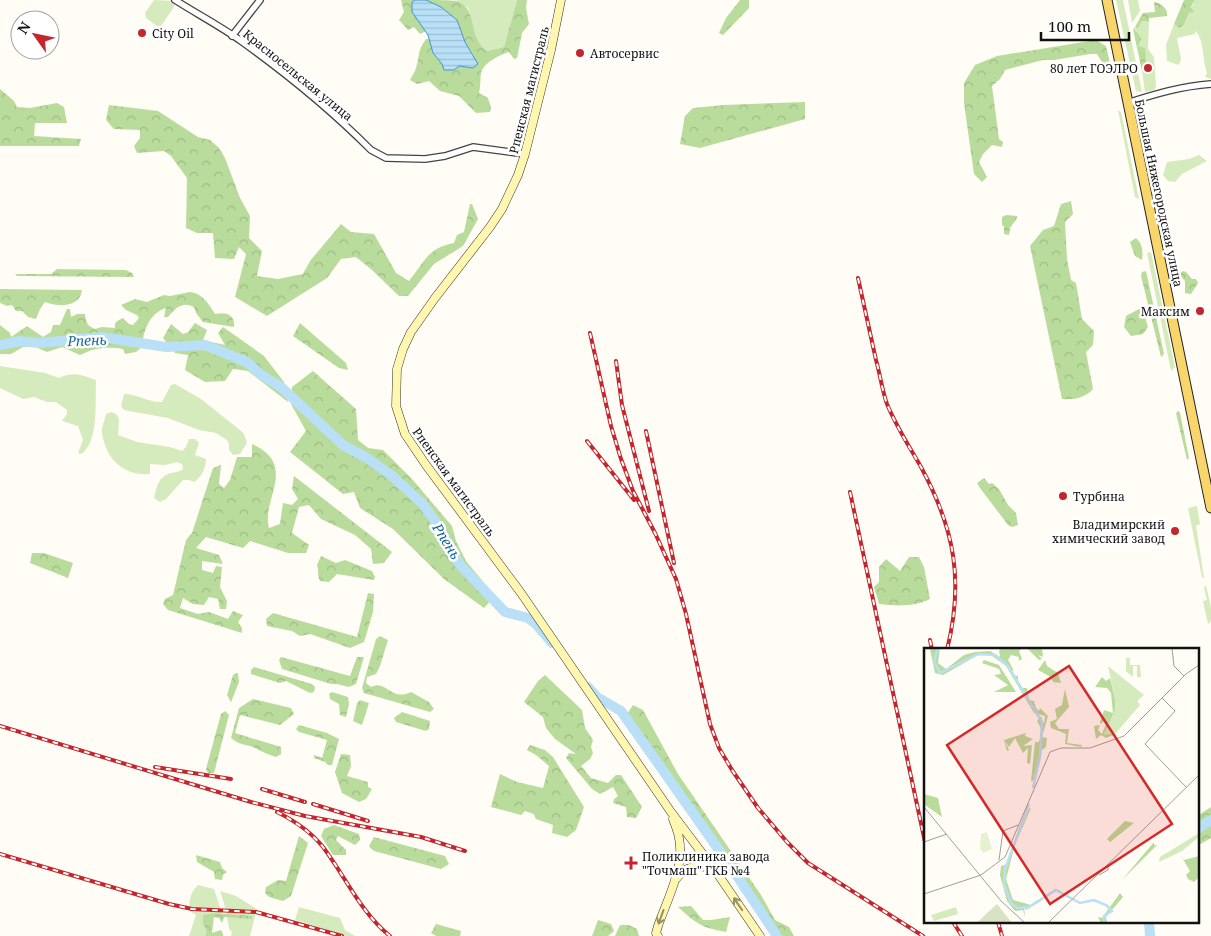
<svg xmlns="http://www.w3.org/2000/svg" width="1211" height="936" viewBox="0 0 1211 936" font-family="'Noto Serif',serif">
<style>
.grass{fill:#d5ebbd}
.forest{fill:url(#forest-crowns)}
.water{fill:url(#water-rules);stroke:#3f96cf}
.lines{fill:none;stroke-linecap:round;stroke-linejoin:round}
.river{stroke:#b9e0f7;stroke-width:10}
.minor-casing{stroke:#444;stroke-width:8}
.secondary-casing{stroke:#333;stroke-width:9}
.primary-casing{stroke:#222;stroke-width:11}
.minor{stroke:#fff;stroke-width:5.5}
.secondary{stroke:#fff6b0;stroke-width:8}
.primary{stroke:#f9d66b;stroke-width:9}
.rail-casing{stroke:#c4262e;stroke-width:4}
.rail{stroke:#fff;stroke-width:2;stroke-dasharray:5.5;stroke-linecap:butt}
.oneway{stroke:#948f68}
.poi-dot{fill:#c4262e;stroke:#fff;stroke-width:2}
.labels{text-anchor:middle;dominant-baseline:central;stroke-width:5;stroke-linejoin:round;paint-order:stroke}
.poi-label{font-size:12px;fill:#111;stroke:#fff;text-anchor:start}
.street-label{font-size:12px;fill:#111;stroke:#fff}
.water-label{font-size:14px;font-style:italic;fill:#1768a6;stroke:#fff}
.inset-river{fill:none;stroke:#b9e0f7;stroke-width:2.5}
.inset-road{fill:none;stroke:#a09f9a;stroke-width:1}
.view{fill:#d62828;fill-opacity:0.15;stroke:#d62828;stroke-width:2.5}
.inset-edge{fill:none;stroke:#111;stroke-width:2.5}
</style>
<defs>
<pattern id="forest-crowns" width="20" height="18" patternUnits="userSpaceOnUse" patternTransform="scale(1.25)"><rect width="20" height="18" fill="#b9dc9c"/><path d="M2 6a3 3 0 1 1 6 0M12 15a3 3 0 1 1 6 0" fill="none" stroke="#9ebc85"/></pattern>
<pattern id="water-rules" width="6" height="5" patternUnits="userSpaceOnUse" patternTransform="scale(1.25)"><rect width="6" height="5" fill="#b9e0f7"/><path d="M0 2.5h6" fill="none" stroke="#9ebfd3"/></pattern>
</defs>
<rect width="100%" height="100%" fill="#fffdf5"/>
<path class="grass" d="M154,0l20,1v6l-13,19h-4l-11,-8 -1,-5z
M457,0h60l-13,47 -17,4 -8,-6 -11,-37z
M1116,0h7l19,92 -6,-1z
M1128,0h10l2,11 -8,12z
M1195,0h16v79l-6,-2 2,-4c-5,-14 -2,-30 -11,-42l-1,3 -18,4 4,21 -2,6 -12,-4 -1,-16 8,-21 5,4 5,-3z
M1142,21l7,1 -1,27 6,8 2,30 -2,3 -9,2 -3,-21 3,-4 1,-11 -8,-10v-13l-5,-4 2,-2 3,2z
M1118,110l3,2 18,87 -4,-2z
M1199,155l8,6 -25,13 -7,8 -7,-1 -5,-6 4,-13 22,-3z
M1151,252l24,115 -4,4 -24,-118z
M0,366l45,7 14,5c15,-7 22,-3 37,2 -1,19 3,64 -15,74l-3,-1 5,-13 -5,-14 -16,-5 5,-7v-4l-11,-8h-9l-13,-5 -11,2 -23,-11z
M175,384l26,15 39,31 4,4 3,9 -7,11 -7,1 -4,-5v-6l-2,-4 -11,-7 -17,-3 -31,-12 -44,-8 -3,-4 3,-12c14,0 25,9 38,8l9,-17z
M111,412l5,2 3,5 -1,16 19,7 33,5 12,4 4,-4 3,-8h6l4,4 -4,12 11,4c0,9 -4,17 -12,23l-5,-2h-6l-17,19 -6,3 -6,-4c3,-12 4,-21 17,-25 5,-1 8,-1 12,-4l-1,-5 -5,-2 -12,3 -15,-1v10c-27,2 -44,-15 -48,-41 -1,-5 3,-13 4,-19z
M1197,506l3,18 -4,2 8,52 -2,-1 -14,-69z
M1206,585l5,23v13l-3,3 -5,-23 4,-1 -3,-12z
M198,885l16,4 8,24h-7l-10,23h-16l7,-21 -6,-4c-2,-9 1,-20 8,-26z
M220,891l16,5 21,13 -7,27h-19l1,-4 -3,-3 -3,-19z
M299,907l41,11 5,12 10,6h-24v-5l-36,-11z"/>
<path class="forest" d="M401,0h14l-3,2v10l14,19 -6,3 -6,-7 -6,3 -9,-10 5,-8z
M426,0c9,0 24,0 32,1 20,9 11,39 29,50l17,-4 13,-47h10l-1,8 3,16 -7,9 -5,25 -3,1 -5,-7c-9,3 -25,10 -28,21 -1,4 0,12 -2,20l9,5 3,10 -1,4 -14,1 -17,-17 -19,-5 -11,-10 -12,3 -7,-4c2,-4 5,-8 6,-12 4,-12 1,-17 10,-29h4l3,14 9,11 31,4 1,-12 -9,-14 -8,-22 -16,-13z
M740,0h9v8l-26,27 -4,-2 7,-15z
M1184,0h11l-4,7 3,5 -5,1 -5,12 -5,3 -5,-4z
M1154,2c8,1 14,7 13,14l-18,2v4l-7,-1 -4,8 -3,-2 8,-14 12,-1z
M1133,29l5,4 3,6 -3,7 7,2c1,8 2,17 -3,23z
M1096,40l10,6 5,21h-6l-8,-13h-7l-36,6h-11l-38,10 -5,9 -8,7 7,53 4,3 -1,5 -10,-2 -9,9 -4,8 8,15 -5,5 -8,-8 -10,-71v-20l11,-18 22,-9z
M0,89l14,12 3,6 13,1 27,-5 7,4 3,16h-32l-1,13 47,3 -2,7h-79z
M805,102v17l-105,29 -20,-4 5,-28 8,-8 31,-3z
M109,105l49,6 40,26 12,3 9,8 6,10 15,40 10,18 -1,22 13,13 -5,25 21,3 25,-5 7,-13 31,-37 10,8 23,2 22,39 13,8c16,-20 19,-33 45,-38l3,-8 7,-3 6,-28h2l6,15 -15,27 -29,18 -26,32h-9l-27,-26 -16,-13 -15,2 -14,19 -60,38 -32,-19 11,-43 -7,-7 -5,12 -19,-1 -2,-25h-16l-11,-5 1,-50 -16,-22 -7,-5 -27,2 -3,-7 6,-8v-8l-26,-1 -8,-9z
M1071,201l2,13 -8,8 2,37 4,21 5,3 6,36 12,12 -1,14 -7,7 7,37c-8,9 -19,11 -31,10l-32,-153 13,-16 11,-4 7,-22z
M1006,215l11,1v2l-7,10 -1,7 -5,-1v-8l-2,-1v-8z
M1136,238c7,7 7,13 6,22l-7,-4 -5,-14z
M57,269l69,1 6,3 2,4 -117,-1 -2,-2h36z
M1146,271l18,83 -3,3 -20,-81 1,-4z
M1183,271l3,1 6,7h4l2,4 -7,11 -6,-1v-12l-6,-7z
M0,289l82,1c-2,18 -24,17 -37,12l-5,7 -4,10 -8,-2 -6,-6h-6l-4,-6 -5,1 -7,-3z
M190,292c12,1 19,12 25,22 11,-2 20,0 19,13l-31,-5 -7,-9 -2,-6c-12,-6 -18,1 -26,10h-4l2,-9c-17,5 -23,24 -24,39l-6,5 -11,2 -2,-5c-15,-3 -30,-1 -43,6l-18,-8 -15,5 -14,-6 -10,1 -12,7h-11v-29l10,8 1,4 16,-11 16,11 8,-5 2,-7h7l7,-16h3l1,8 6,-3h8c1,8 2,12 10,15l7,-2 13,1c-1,-6 2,-7 8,-10l6,6 4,1 6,-7 -2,-3 -11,-5 -5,-5 14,-6 12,3 17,-7 6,1z
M1139,309l4,2 5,16 -5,7 -12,2 -7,-9 2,-11z
M195,323l12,7 -4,10 22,5 -7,-12 5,-6 41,29 20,26 4,20 -40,-31 -15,-2 -8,12 -20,1 -20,-12 3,-15 -13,-2 -12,-15 8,-14 12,10 5,-2z
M300,323l46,40 2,7 -9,-2 -46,-32z
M313,371l43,38 2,31 10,8 15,2 29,29 40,47 4,15 10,20 29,35 -11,12 -40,-29 -51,-50 -33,-21 -6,-16 -11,2 -53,-42 16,-21 -15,-27 1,-17z
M1179,411l1,2 9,45 -2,2 -11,-47z
M252,444c47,21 9,55 17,84l11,-4 3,-21 9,2 6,-6 -6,-10 2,-13 98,76 -8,11 -11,1 -2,-15 -16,-14 -34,-16 -12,-14 -10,2 -7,26 17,12 -3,8h-18l-38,-12 -7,7 -37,-11 -10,11 23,7 4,9 -21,-3v9l11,3 3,-7 6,1 -2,20 7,14 -1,8h-6l-2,-10 -9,-2 -5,8 -11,-1 -10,-6 -3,10 18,6 11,-2 19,7 5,-8 10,4 -5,7 4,6v5l-74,-23 -5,-6 2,-5 8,-4 13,-55 6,-7 21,-65 8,-3 -2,19 5,4 6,-8 7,-23h15z
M984,478l5,6 3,-1 7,6 9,16 8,8 2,12 -6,2 -4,-2 -28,-37 -3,-5z
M32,553h12l29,10 -5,15 -38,-15z
M321,556l15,7 9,-3 27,11 3,6 -1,3 -37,-6 -8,8 -9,-1c-3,-6 -1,-10 -3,-16z
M909,557h10l5,10 6,32c-16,8 -34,7 -51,5l-5,-17 5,-5v-15l7,-8 14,12z
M368,593l6,1 -1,18 -9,30 -14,6 -40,-14 -10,2 -8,-5 -25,-5 -1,-7 7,-6 84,24z
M380,636l8,4 -8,26 -4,8 -9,3 -1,6 5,4c16,-8 19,15 40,5l18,10 5,7 -4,3 -66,-19 -2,-5 14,-49z
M281,657l69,19 7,-19h7l-8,27 -7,3 -12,-3h-6l-49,-15 -3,-9z
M254,667l58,17 3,3 -1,5 -4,1 -24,-12 -6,2 -29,-9v-4z
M236,673h2l1,9 -8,20 -4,-7 6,-20z
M545,675l37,35 3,18 8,12 -2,7 2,6 -3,6 -9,7 10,12 17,5 8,-8h5l21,32 -6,11 -9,-1 -1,-10 -13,-4 1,-4 4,-3 -5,-9 -13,7 -8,-5 -26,-31 3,-5 7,1 -21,-15 -9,-11 -3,-11 -19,-15 14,-21z
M332,692l16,5 1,7 -3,13 -6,-2 -1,-11 -9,-5 -1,-5z
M253,699l38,9 3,6 -14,11 -40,-10 -5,18 46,14v7l-5,3c-7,-2 -13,-5 -19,-8 -11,-6 -15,-2 -26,-11l8,-30z
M360,700l9,3 -7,22 -9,-4 4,-18z
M633,705l10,5 35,64 83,121 14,25 14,7 5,9h-14l-38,-58 -115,-164z
M225,711l4,4 -15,58h-6l-2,-4 15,-55z
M402,712l28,9 -1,8 -3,2 -30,-9 -2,-4z
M299,725l28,8 12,6 -7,26h-4l-3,-3 -11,-4v-3l8,3 5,-18 -28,-8 -3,-3z
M530,745l15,5 8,7 31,50 -8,23 -9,7 -15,-4 1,-8 -17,-6 -2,-5 -9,-3 -4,4 -30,-8 9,-33 17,8 26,6 6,-22 -13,-11 -9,-5z
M341,754l9,1 1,11 -4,10 21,6v5l4,2 -6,10 -7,3 -17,-9 -7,-21z
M1211,807v31l-14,8v-30z
M334,825l25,9 1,6 -5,5 -17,-9 -2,4 10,10v5h-13l-12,-19 3,-7z
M299,836l9,7 -17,53 -8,5 -14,-4 -4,-4 1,-6 12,-7 8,1z
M374,837l71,19 4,8 -8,5 -67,-18 -5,-5z
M196,855l24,7 2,6 5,4 -4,3 -1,5 -7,-1 -1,-7 -17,-10z
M691,906l12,14h8l19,-3 -4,15c-26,-5 -29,-8 -48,-25z
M215,913l37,3v3l-28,-2 -2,6 -3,-5 -5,-1 -2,16 9,-3 2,4v2h-18l2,-5 -4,-7v-9z
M598,920l13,4 3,7 -6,5h-16z
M436,924l25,7 -1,5h-24l-5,-3z
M620,925h9l8,4 2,7h-24z"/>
<path class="water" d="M415,0h11l15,7 16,13 8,22 13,22 -5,4 -14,-2 -5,4h-10l-2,-6 -9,-11 -5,-18 -16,-23v-10z"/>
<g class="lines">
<path class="river" d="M0,345l20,-4 20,2 62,-6 64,10 39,-2 42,17 13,12 21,13 62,58 24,13 24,17 31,28 13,18 25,44 6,6 39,41 23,6 8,6 16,19
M588,687l9,10 24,14 110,156 46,69
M1197,829l14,-9
M1149,922l1,14"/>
<defs>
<path id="minor" d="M175,0c22,14 45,26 66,41 46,33 90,69 130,109l15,8 39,1 20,-3 28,-9 52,7
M232,36l28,-36
M1127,103c28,-9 55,-17 84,-19"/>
<path id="secondary" d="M561,0l-10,50 -26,104 -7,21 -16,34 -12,18 -55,71 -24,34 -8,17 -6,20 -1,37 9,28 21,31 95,128 150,219 46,61 43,63
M675,880c10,-13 23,-18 38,-10
M658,936l-2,-3 2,-7c9,-26 27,-59 21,-88 -1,-7 -4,-13 -6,-19"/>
<path id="primary" d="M1107,0l104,508"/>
</defs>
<use href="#minor" class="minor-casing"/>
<use href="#secondary" class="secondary-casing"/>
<use href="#primary" class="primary-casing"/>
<use href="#minor" class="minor"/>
<use href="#secondary" class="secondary"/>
<use href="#primary" class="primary"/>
<defs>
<path id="rail" d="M858,278c6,28 12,55 18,82 4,14 6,30 11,44 9,22 22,42 34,63 34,63 43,114 26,183
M590,333l21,93 10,33 12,32 22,42 21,46 10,35 24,110 9,24 13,22 26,38 29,34 21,21 115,73
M616,361l6,44 27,106
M646,431l28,132
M587,441l47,59
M850,492l75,350
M930,640l2,10
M0,726l251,76 54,14 116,21 44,14
M155,767l76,12
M262,789l43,13
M313,804l55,17
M277,812c16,8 35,21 46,35 22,29 38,66 67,89
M0,854l169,50 23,5 64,3 86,24
M953,922l9,14
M998,922l4,14"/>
</defs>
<use href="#rail" class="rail-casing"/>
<use href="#rail" class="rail"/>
</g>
<defs><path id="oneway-shaft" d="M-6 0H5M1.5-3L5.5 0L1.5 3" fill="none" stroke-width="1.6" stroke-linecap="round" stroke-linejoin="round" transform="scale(1.25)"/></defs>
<g class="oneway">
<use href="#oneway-shaft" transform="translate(738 904) rotate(-124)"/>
<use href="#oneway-shaft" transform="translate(661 917) rotate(110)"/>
</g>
<g class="poi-dot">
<circle cx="142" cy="33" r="5"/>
<circle cx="580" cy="53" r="5"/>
<circle cx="1148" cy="68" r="5"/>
<circle cx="1200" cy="311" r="5"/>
<circle cx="1063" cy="496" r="5"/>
<circle cx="1175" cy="531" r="5"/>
<path d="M628.5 855.5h5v5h5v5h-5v5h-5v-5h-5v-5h5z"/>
</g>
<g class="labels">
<g class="poi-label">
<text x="152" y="33">City Oil</text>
<text x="590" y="53">Автосервис</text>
<text x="1138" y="68" text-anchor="end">80 лет ГОЭЛРО</text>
<text x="1190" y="311" text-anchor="end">Максим</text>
<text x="1073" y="496">Турбина</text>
<text x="1165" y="524" text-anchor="end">Владимирский<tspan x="1165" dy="14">химический завод</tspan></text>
<text x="642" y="856">Поликлиника завода<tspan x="642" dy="14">"Точмаш" ГКБ №4</tspan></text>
</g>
<g class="street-label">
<text transform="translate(298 75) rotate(39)">Красносельская улица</text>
<text transform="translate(529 90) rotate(-76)">Рпенская магистраль</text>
<text transform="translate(1159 193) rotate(78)">Большая Нижегородская улица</text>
<text transform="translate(454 482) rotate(54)">Рпенская магистраль</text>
</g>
<g class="water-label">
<text transform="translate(87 340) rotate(-2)">Рпень</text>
<text transform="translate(447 541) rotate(58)">Рпень</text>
</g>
</g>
<g transform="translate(924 648)">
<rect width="275" height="275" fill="#fffdf5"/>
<path d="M202,10h4v7h10l1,12h-4v-11h-4v11l-7,-6zM184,18l36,29 -7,6 3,4 -24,28 -10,3 -2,-4 11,-22v-11zM275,185v4l-17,14 -23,11 1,-5z" fill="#d5ebbd"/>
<path d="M16,0l-2,15 8,6 18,-14 11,-3 15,-1 10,6 -1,-7 3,-2h20l-3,3 3,8 -3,2v-4l-8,-2 -3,5 5,9 -1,6 6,1v7l4,5h5l2,12 5,1 2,7 3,3 1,-3 8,8 -6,21 5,1 -1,9 -4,3 -9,31h-2l4,-39h4l3,-12 -5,-9 4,-5 3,8 1,-8 -11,-3 -28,-47 -15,-11h-13l-35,20 -8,-2 -5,-24zM103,0h15l1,9 -5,-2 4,4 -3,1zM60,12l15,5 17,27h-22l14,-7 -14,-10 7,-1 -2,-5 -17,-6zM121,12l2,6 11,7 3,10 -7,-1 4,6 -9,-12 -11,-6zM178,29l4,4 4,-3 5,21v11l-11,24h12l-10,4 -5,-3 -5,4 -2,-13 6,-1 -2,5 4,4 4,-10 -1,-4 -4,4 -1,-2 4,-12 9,3 -2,-20 -4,-5 -12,-1zM141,41l4,18 -14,16 4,6h10l-2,14 15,2 -1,2 -16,-3 1,-10 -15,-6 -1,-6 7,-3 -2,-10 7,-4zM102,85l-1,3 8,3 -10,7 9,-1 -2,19 -3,-1 1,-15 -5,5 -8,-15 -6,9 -4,-6 4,9 -2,1 -3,-11zM0,146l14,4 4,19 -17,-12zM107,160l-16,37 -9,34 7,21 18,5 6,-5 4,1 -15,9 -2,-4 1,11 -2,-7 -8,1 -8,-10 -7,-26 1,-9 6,-2 22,-55zM201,173l9,2 -24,19 -3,-3zM230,194v3h3l-35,35zM256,206l4,6 15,-4v21l-5,5 -6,-3 -2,-4 4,-4zM196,245l3,4 -17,20 1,6h-6l-3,-6 4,1z" fill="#b9dc9c"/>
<path d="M73,256l15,19h-35l9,-9z" fill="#d9e3c4"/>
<path d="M32,259l2,7 -24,7 -3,-6z" fill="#d5ebbd"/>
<path d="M63,184l5,17 -9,4 -3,-4 1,-15z" fill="#e6f2cf"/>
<path class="inset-river" d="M14,0l-4,13 6,12 38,-19 17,1 13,11 34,56 -2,35 -7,31M105,156l-24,65 -1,16 7,18 6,5 12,-1 27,-17 24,13 14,-3 12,5 6,6 -8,5v7"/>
<path class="inset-road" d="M248,0l2,18 10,10M238,50l13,13 -30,33 41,43M0,159l77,94 24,22M0,194l23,-8M75,212l4,-29 15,-6M175,227l9,-5v-5M0,246l57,-19 24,-18 45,-105 11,-4h29l34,-12 62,-62 13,-9M124,275l151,-148"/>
<path class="view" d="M145,18l103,158 -122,80 -103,-159z"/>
<rect width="275" height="275" class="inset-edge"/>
</g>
<g transform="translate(35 35) rotate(303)"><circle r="24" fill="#ffffff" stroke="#a0a0a0"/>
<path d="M0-4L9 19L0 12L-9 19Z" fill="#c4262e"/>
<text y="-8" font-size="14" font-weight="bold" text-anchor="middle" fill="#111111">N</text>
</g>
<path d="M1041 32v8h88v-8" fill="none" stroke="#111111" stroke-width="2.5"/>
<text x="1048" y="32" font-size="15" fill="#111111" stroke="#ffffff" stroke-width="4" paint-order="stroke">100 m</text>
</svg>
